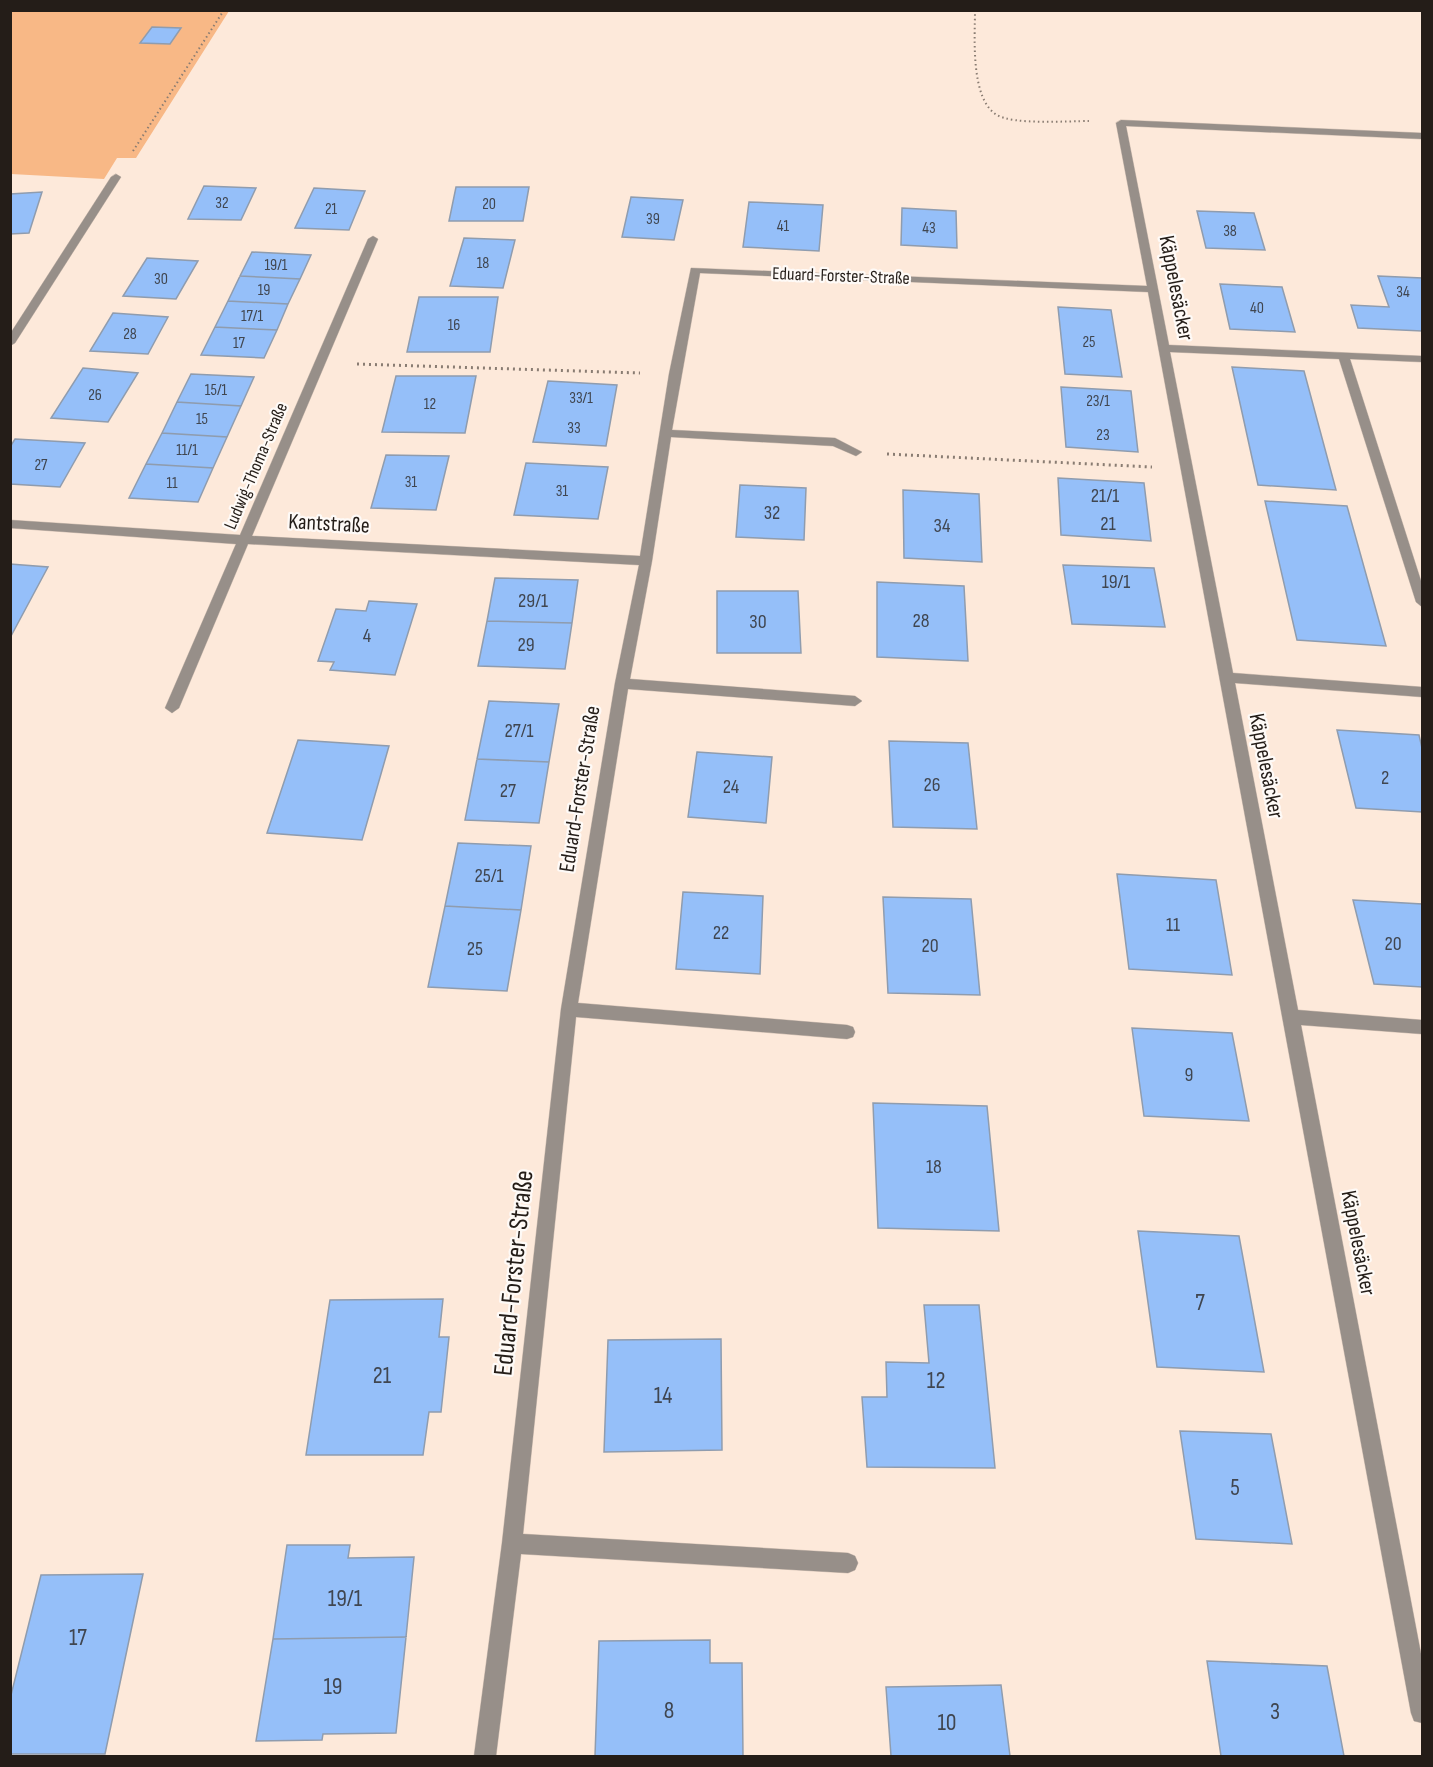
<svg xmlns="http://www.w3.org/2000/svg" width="1433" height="1767" viewBox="0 0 1433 1767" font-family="'Sofia Sans Condensed',sans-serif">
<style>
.green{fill:#f8b886}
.building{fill:#95bff9;stroke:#8f9cae;stroke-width:1.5}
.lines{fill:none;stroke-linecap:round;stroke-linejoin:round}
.minor-casing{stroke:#d6c4b7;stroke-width:1}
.path-far1{stroke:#897c72;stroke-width:2;stroke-dasharray:1.5 3;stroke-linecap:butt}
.path{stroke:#897c72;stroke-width:3;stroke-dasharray:2 4;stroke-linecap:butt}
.minor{fill:#978f89;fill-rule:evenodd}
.labels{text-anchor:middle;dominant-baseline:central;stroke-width:4.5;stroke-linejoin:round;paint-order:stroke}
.far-number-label{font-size:16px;fill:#404650}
.far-street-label{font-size:18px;fill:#241d18;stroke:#fefaf7}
.number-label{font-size:20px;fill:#404650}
.street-label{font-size:22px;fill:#241d18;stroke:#fefaf7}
.near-number-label{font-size:24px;fill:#404650}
.near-street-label{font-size:27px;fill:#241d18;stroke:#fefaf7}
</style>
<rect width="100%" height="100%" fill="#fde9da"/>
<path class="green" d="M10,11h219l-93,147h-19l-13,21 -93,-5z"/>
<path class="building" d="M152,27l29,1 -11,16 -30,-1z
M204,186l52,2 -15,32 -53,-1z
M456,187h73l-6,34h-74z
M314,188l51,3 -16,39 -54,-2z
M42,192l-13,41 -19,1v-40z
M631,197l52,3 -9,40 -52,-3z
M749,202l74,3 -4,46 -76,-4z
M902,208l54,3 1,37 -56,-3z
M1197,211l57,2 11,37 -59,-2z
M464,238l51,2 -12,48 -53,-2z
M252,252l59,3 -11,24 -60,-3z
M147,258l51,3 -22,38 -53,-3z
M240,276l60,3 -12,25 -60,-3z
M1378,276l44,2v53l-64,-3 -7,-23 38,2z
M1220,284l62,3 13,45 -65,-3z
M419,297h79l-8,55h-83z
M228,301l60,3 -11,26 -62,-3z
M1058,307l53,3 11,67 -57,-3z
M113,313l55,4 -20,37 -58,-3z
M215,327l62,3 -13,28 -63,-3z
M1232,367l72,4 32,119 -78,-5z
M83,368l55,5 -30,49 -57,-4z
M191,374l63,3 -13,29 -64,-4z
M396,376h80l-11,57 -83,-1z
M548,381l69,4 -11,61 -73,-4z
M1061,387l70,4 7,61 -72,-5z
M177,402l64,4 -14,31 -65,-4z
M162,433l65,4 -14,31 -67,-4z
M15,439l70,4 -25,44 -50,-3v-37z
M386,455l63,1 -13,54 -65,-2z
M526,463l82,4 -10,52 -84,-4z
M146,464l67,4 -15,34 -69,-4z
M1058,478l86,5 7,58 -90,-6z
M740,485l66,3 -2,52 -68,-3z
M903,490l76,4 3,68 -78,-4z
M1265,501l82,5 39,140 -89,-6z
M10,564l38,3 -37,69h-1z
M1063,565l91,3 11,59 -93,-3z
M495,578l83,2 -6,43 -85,-2z
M877,582l87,4 4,75 -91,-4z
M717,591h81l3,62h-84z
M369,601l48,3 -22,71 -65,-5 4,-8 -16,-1 18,-52 30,2z
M487,621l85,2 -7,46 -87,-3z
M489,701l70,3 -10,58 -72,-3z
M1337,730l82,5 3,13v64l-66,-4z
M298,740l91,6 -27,94 -95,-7z
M889,741l79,2 9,86 -84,-2z
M697,752l75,5 -6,66 -78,-6z
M477,759l72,3 -10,61 -74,-3z
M458,843l73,3 -10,64 -76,-4z
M1117,874l99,6 16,95 -103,-6z
M683,892l80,4 -3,78 -84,-5z
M883,897l88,2 9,96 -92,-2z
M1353,900l69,4v83l-48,-3z
M445,906l76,4 -14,81 -79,-4z
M1132,1028l100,5 17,88 -105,-5z
M873,1103l114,3 12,125 -121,-3z
M1138,1231l101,5 25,136 -107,-5z
M443,1299l-4,38h10l-8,75h-12l-6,43h-117l24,-155z
M924,1305h55l16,163 -128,-1 -5,-70h25l-1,-35 43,1z
M721,1339l1,111 -118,2 4,-112z
M1180,1431l91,3 21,110 -96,-5z
M287,1545h63l-2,13 66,-1 -8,80 -133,2z
M143,1574l-38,180h-95v-55l31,-124z
M406,1637l-10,96 -73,1 -1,6 -66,1 17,-102z
M710,1640v23h32l1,93h-148l4,-115z
M1207,1661l120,5 17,90h-123z
M1001,1685l9,71h-119l-5,-69z"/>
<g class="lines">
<defs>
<path id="minor" d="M1121,120l301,13v6l-296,-13 43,219 253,11v6l-72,-3 72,225v23l-6,-5 -77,-243 -169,-7 63,321 189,14v10l-187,-14 63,327 124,10v14l-121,-9 121,634v64l-8,-2 -3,-8 -263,-1421 -448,-19 -28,157 163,8 27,14 -6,4 -23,-10 -162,-9 -19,124 -22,118 225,17 7,5 -7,5 -227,-17 -50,314 269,22 6,2 2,5 -2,5 -6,2 -271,-22 -53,517 325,19 7,3 3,7 -3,7 -7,3 -327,-19 -25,202h-22l28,-213 59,-534 54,-326 24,-118 -391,-21 -69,164 -7,5 -7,-5 71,-164 -226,-16v-8l230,15 128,-296 5,-3 5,3 -126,297 388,20 29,-182 22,-106 456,18 -31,-163z
M116,174l5,3 -106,166 -5,3v-12l101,-157z"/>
</defs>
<use href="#minor" class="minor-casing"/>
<path class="path-far1" d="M975,10c0,27 -5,89 22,105 17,10 71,6 92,6
M133,151l91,-141"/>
<path class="path" d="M357,364l283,9
M887,454l265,13"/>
<use href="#minor" class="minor"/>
</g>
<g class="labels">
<g class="far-number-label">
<text x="222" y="203">32</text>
<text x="489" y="204">20</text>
<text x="331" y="209">21</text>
<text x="653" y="219">39</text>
<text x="783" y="226">41</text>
<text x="929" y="228">43</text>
<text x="1230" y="231">38</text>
<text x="483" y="263">18</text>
<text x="276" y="265">19/1</text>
<text x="161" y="279">30</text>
<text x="264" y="290">19</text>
<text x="1403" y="292">34</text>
<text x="1257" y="308">40</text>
<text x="252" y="316">17/1</text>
<text x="454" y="325">16</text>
<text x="130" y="334">28</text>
<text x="1089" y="342">25</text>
<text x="239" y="343">17</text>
<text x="216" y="390">15/1</text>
<text x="95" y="395">26</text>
<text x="581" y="398">33/1</text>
<text x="1098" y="401">23/1</text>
<text x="430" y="404">12</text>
<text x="202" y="419">15</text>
<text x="574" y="428">33</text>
<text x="1103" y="435">23</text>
<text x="187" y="450">11/1</text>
<text x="41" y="465">27</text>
<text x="411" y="482">31</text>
<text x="172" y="483">11</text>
<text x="562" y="491">31</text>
</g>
<g class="far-street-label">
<text transform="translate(841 276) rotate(2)">Eduard-Forster-Straße</text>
<text transform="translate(256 466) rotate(-67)">Ludwig-Thoma-Straße</text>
</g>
<g class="number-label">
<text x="1105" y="496">21/1</text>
<text x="772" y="513">32</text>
<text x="1108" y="524">21</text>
<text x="942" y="526">34</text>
<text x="1116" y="582">19/1</text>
<text x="533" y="601">29/1</text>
<text x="921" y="621">28</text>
<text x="758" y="622">30</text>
<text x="367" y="636">4</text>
<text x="526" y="645">29</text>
<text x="519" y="731">27/1</text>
<text x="1385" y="778">2</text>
<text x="932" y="785">26</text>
<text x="731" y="787">24</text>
<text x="508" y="791">27</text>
<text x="489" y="876">25/1</text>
<text x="1173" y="925">11</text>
<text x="721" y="933">22</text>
<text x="1393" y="944">20</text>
<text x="930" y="946">20</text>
<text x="475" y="949">25</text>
<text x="1189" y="1075">9</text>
<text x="934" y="1167">18</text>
</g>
<g class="street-label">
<text transform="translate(1176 288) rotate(79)">Käppelesäcker</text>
<text transform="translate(329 524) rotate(3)">Kantstraße</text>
<text transform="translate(1266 766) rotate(79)">Käppelesäcker</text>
<text transform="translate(580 789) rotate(-81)">Eduard-Forster-Straße</text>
<text transform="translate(1358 1243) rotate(79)">Käppelesäcker</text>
</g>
<g class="near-number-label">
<text x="1200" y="1302">7</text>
<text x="382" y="1375">21</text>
<text x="936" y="1380">12</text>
<text x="663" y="1395">14</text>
<text x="1235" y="1487">5</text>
<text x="345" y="1598">19/1</text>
<text x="78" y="1637">17</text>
<text x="333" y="1686">19</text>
<text x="669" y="1710">8</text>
<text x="1275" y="1711">3</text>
<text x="947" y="1722">10</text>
</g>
<g class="near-street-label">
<text transform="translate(514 1273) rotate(-84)">Eduard-Forster-Straße</text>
</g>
</g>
<rect width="1433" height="1767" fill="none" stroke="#241d18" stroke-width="24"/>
</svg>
